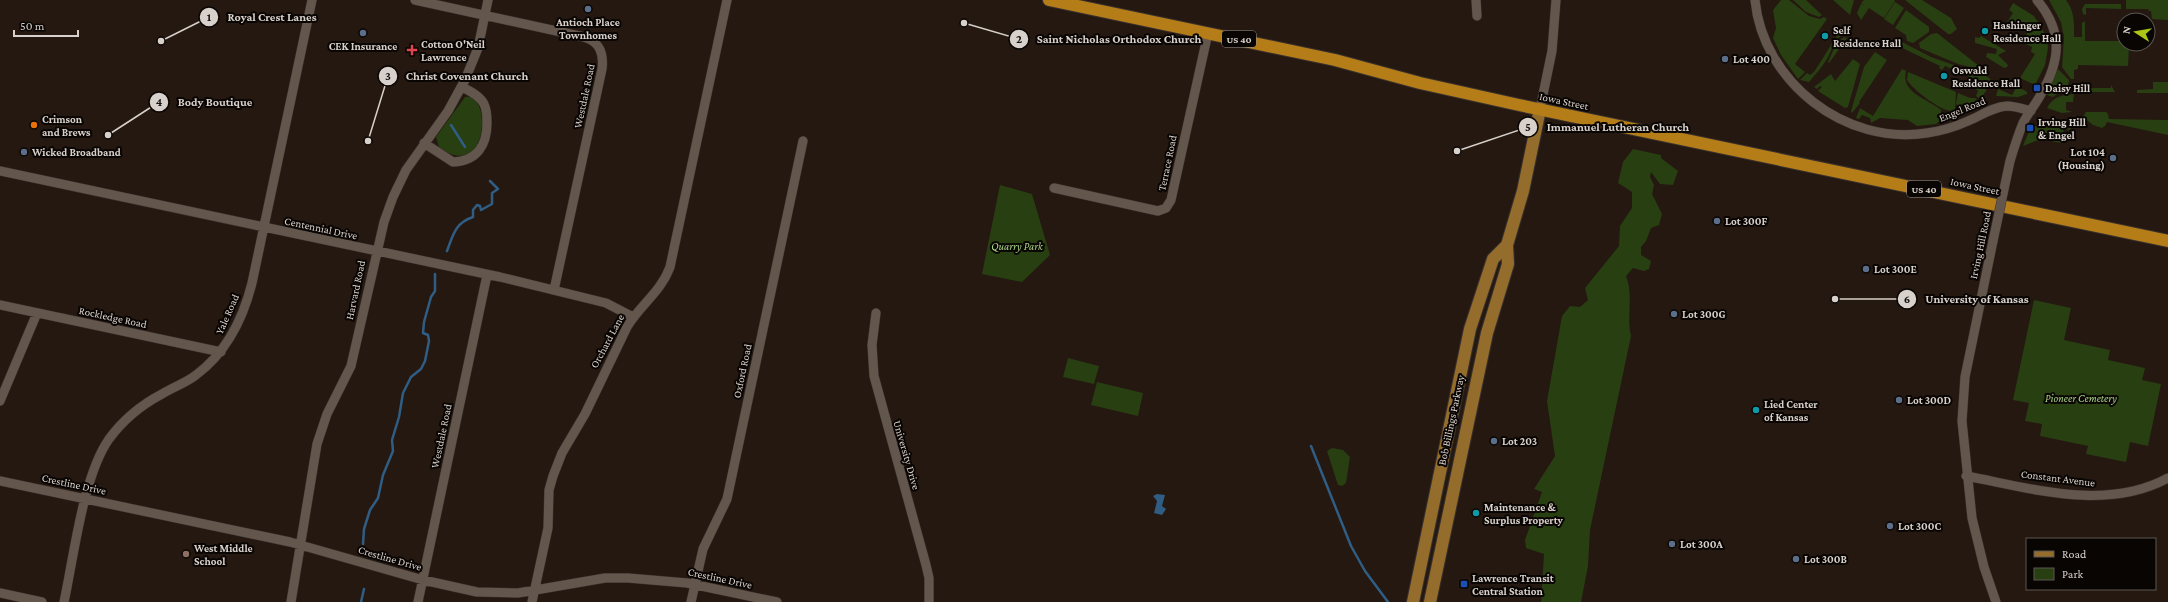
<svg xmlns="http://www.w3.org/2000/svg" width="2168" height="602" viewBox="0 0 2168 602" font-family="'Crimson Pro',serif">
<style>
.green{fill:#283f12}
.water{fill:#305d84}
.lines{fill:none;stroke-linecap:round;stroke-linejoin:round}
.stream{stroke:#305d84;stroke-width:2.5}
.minor-casing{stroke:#3a312d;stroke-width:10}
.major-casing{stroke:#3a312d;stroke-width:14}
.highway-casing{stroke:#3a312d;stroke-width:14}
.minor{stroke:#63564d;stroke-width:9}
.major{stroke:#946d2d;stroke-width:12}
.highway{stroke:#b47d18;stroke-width:12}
.minor-bridge-casing{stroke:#3a312d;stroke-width:10;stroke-linecap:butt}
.minor-bridge{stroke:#63564d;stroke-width:9}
.service-dot{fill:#5c6f8a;stroke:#090503;stroke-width:1.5}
.culture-dot{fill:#0f9aa8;stroke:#090503;stroke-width:1.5}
.health-dot{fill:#e0444e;stroke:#090503;stroke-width:1.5}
.transit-dot{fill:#1a4fb4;stroke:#090503;stroke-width:1.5}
.food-dot{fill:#e8710a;stroke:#090503;stroke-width:1.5}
.education-dot{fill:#8d6e63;stroke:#090503;stroke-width:1.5}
.labels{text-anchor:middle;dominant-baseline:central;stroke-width:4;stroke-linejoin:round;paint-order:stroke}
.shield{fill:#090503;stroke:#9a938f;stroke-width:1}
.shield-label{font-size:10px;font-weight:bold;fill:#d8d0cb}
.poi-label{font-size:11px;font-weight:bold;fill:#d8d0cb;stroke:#090503;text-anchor:start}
.street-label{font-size:11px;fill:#d8d0cb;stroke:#090503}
.park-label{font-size:11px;font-style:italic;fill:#a7d285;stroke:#090503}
.leader{fill:none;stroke:#d8d0cb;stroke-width:1.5}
.callout-dot{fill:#d8d0cb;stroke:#090503;stroke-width:1.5}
.mark-label{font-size:12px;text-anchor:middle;font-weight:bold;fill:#111}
.callout-label{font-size:12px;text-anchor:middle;font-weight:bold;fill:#d8d0cb;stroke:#090503;stroke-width:4;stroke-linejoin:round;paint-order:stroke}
</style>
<rect width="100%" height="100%" fill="#241811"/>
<path class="green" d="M1789,0l20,16 11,3 4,-2 3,2 -32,45 10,8 -7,7 -17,-24 -8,-17 3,-10 -3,-18 8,-10z
M1793,0h13l16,15 -3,2 -13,-5z
M1833,0h21l-4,15z
M1864,0h30l1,1 -11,17 -15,-10 -8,12 -4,-7 4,-9 3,1 -3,-2z
M1905,0h17l29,18 6,11 -6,5h-3z
M2049,0h17c9,12 8,23 8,37h8v-14l3,-2v20h39v3h13v2h-8l-1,20 -50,-1v4l-4,1v9h-3l-9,-12 2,-30 -3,-15z
M2126,0h42v20l-16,-1 -1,-8h-2l-1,-2h-22z
M1895,2l9,6 -11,17 -9,-6z
M2013,3l21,13 13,21 1,11 -3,17 -10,20 -15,-7 15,-24 -4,-2 1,-5 -8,-4 3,-10 -20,-11 6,-9 -4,-3z
M2085,4h36v5l-35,-1v7l-3,-1 -1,-5z
M1906,10l23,17v5l-16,11 -6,-2 -1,-6 -11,-7z
M1840,31l2,3c-8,8 -10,15 -15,25 -5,8 -12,16 -18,23l-9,-2 7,-7 3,2 4,-3z
M1937,33l42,33 -1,3 -20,-5 -38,-16 -1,-5 12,-9z
M1981,36l25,15 -8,4 10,10 -1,2 -3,1 -18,-11 1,-4 9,1 1,-5 -22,-6v-6l4,1z
M1844,37l3,1 -18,25 -1,-1 8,-18z
M1900,41l31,16 57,20 3,3 -5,2v9l-5,7 2,3 -7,-5 2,-5 -2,-2 4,-8 -35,-15 -3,4 -3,-2 1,-2 -44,-21z
M1875,52l12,8 -28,42 1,1 -8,10 -1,-2 13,-44z
M1853,59l7,5 -12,43 -3,1 -27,-17 4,-4 -2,-1 -3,3 -3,-2 17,-13 4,7z
M1902,69l4,2c-6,22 22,28 35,39v10l-5,4 -19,2 -9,-6 -28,-2 -9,5 -1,-5 -8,-3 -3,4 -3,-1 4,-10 13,8z
M2058,69l11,11 -1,6 -15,11 -6,-2z
M1908,72l48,20 -1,19c-11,3 -42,-21 -48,-31z
M2153,82h15v11h-31v-3l16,-1z
M2082,85l1,3h28v-3l4,7h-32l-5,-6z
M2017,86l10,6v2l-9,3 -22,-1 2,-7 14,6z
M1958,93l12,5h5l3,3 -19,8 -3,-6z
M2074,94l-1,8h-7v8l6,2 -10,1 -15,-5c6,-11 14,-13 27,-14z
M465,97c28,-5 23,87 -26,50l-3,-10z
M2086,112h20l2,2 1,5 59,1v15l-61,-13 -2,4 -3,2 -9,-3 -10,-8z
M2041,119l27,6 3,3 -2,2 -5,-1 -3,14 -20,-4 -18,7 6,-15 4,2 2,-4h-5l6,-3z
M1633,149l28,6v3l17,13 -5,14 -13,-1 -9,-12 -1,5 4,8 -2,9 10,20 -3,11 -8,3 -5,13 -5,6v8l10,6 -2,8 -5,2 -11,-3 -7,8c8,20 0,41 5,60l-41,194 -2,36 -7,36h-40l3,-48 -18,-6 -1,-8 17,-48 -8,-3 21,-33 -8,-55 15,-85 8,-10 10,1 8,-7 -3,-12 34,-42 1,-20 12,-18v-16l-14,-9 5,-21z
M1000,185l32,9 18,61 -28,27 -40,-8z
M2034,300l37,8 -7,32 46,10 -2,10 37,8 -3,12 19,4 -13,62 -18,-4 -4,20 -40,-8 2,-8 -48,-10 2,-12 -17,-3 4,-18 -16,-3z
M1068,358l31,8 -5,18 -31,-7z
M1097,382l46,11 -5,23 -47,-11z
M1332,448l11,2 7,7 -4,26 -4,3 -4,-1 -11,-34z"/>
<path class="water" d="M1157,494l8,1 -3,11 4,3 -4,6 -8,-2 3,-12 -4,-5z"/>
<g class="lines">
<path class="stream" d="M451,125l14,22
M447,251c6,-16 8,-28 26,-34v-7l4,-5 3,1 1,4 11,-6v-11l6,-4 -8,-8
M1311,446l40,100 14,25 23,31
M363,544l1,-15 6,-19 8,-12 5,-23 10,-24 -1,-11 7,-23 4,-24 8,-16 10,-8 4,-8 4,-20 -1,-6 -5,-2 1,-11 7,-25 4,-6v-17
M361,602l3,-13"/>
<defs>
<path id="minor" d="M415,0l169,37c16,5 20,16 18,32l-48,221
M1476,0l1,16
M1755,0c8,82 90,146 172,133 14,-2 28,-6 41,-12 13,-5 24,-14 39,-15 8,0 16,3 24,5
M1540,109l12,-58 4,-51
M424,143l29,19c24,-1 34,-17 34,-39 0,-7 0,-13 -3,-19 -4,-8 -14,-13 -22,-17
M2010,161c4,-13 8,-26 13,-38 5,-10 13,-19 18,-29 20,-34 22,-63 -4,-94
M0,171l500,106 106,26 27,14
M1054,188l104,23 8,-3 5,-8 37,-167
M1993,241l-28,136 -3,44 10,97 12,49 12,35
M0,305l221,47
M876,313l-4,32 2,31 52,189 3,13v24
M0,401l37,-88
M1966,476c65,12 140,36 202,2
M0,481l290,61 133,38 54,12 41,1 87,-15h23l59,5 90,19
M0,593l42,9
M64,602c10,-46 19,-126 45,-163 14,-19 32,-34 53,-45 11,-7 24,-11 34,-19 31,-23 47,-56 56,-92l60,-283
M291,602l26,-158 10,-30 24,-48 33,-144 9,-25 13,-27 42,-59 17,-31 13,-32 10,-48
M418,602l69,-327
M532,602l16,-74 1,-38 4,-14 9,-23 23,-39 42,-87c13,-22 34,-35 43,-60l57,-267
M691,602l12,-53 24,-50 76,-358"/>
<path id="major" d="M1413,602l57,-273 23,-70 14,-14
M1430,602l57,-269 21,-69 -1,-19 16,-54 17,-82"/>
<path id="highway" d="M1049,0l286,60 85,23 99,22 649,136"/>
</defs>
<use href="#minor" class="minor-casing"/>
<use href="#major" class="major-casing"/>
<use href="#highway" class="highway-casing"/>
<use href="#minor" class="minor"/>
<use href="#major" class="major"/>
<use href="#highway" class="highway"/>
<defs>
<path id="minor-bridge" d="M1993,241l17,-80"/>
</defs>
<use href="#minor-bridge" class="minor-bridge-casing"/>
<use href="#minor-bridge" class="minor-bridge"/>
</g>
<g class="service-dot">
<circle cx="588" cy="9" r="4"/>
<circle cx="363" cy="33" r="4"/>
<circle cx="1725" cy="59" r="4"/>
<circle cx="24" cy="152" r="4"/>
<circle cx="2113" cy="158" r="4"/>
<circle cx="1717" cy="221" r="4"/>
<circle cx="1866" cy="269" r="4"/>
<circle cx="1674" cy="314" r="4"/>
<circle cx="1899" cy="400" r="4"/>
<circle cx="1494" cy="441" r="4"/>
<circle cx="1890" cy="526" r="4"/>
<circle cx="1672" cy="544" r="4"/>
<circle cx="1796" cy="559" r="4"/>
</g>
<g class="culture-dot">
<circle cx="1985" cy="31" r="4"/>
<circle cx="1825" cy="36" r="4"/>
<circle cx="1944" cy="76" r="4"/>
<circle cx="1756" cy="410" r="4"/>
<circle cx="1476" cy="513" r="4"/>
</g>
<path class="health-dot" d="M410 44h4v4h4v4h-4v4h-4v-4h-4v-4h4z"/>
<g class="transit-dot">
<rect x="2033" y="84" width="8" height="8" rx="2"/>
<rect x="2026" y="124" width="8" height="8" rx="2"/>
<rect x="1460" y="580" width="8" height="8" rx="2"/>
</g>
<circle class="food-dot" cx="34" cy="125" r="4"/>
<circle class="education-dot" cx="186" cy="554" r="4"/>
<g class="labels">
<g class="shield">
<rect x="1222" y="31" width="34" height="16" rx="3"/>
<rect x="1907" y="181" width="34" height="16" rx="3"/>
</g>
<g class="shield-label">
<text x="1239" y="39">US 40</text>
<text x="1924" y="189">US 40</text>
</g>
<g class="poi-label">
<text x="588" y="22" text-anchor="middle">Antioch Place<tspan x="588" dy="13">Townhomes</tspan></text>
<text x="1993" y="25">Hashinger<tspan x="1993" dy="13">Residence Hall</tspan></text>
<text x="1833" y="30">Self<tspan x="1833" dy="13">Residence Hall</tspan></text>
<text x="421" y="44">Cotton O'Neil<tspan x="421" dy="13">Lawrence</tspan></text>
<text x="363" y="46" text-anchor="middle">CEK Insurance</text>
<text x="1733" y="59">Lot 400</text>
<text x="1952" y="70">Oswald<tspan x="1952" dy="13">Residence Hall</tspan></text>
<text x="2045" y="88">Daisy Hill</text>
<text x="42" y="119">Crimson<tspan x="42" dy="13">and Brews</tspan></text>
<text x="2038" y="122">Irving Hill<tspan x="2038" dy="13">&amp; Engel</tspan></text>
<text x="32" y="152">Wicked Broadband</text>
<text x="2105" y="152" text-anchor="end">Lot 104<tspan x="2105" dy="13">(Housing)</tspan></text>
<text x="1725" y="221">Lot 300F</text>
<text x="1874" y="269">Lot 300E</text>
<text x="1682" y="314">Lot 300G</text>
<text x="1907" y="400">Lot 300D</text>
<text x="1764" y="404">Lied Center<tspan x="1764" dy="13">of Kansas</tspan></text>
<text x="1502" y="441">Lot 203</text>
<text x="1484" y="507">Maintenance &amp;<tspan x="1484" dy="13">Surplus Property</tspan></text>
<text x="1898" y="526">Lot 300C</text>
<text x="1680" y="544">Lot 300A</text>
<text x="194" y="548">West Middle<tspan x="194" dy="13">School</tspan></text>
<text x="1804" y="559">Lot 300B</text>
<text x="1472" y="578">Lawrence Transit<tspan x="1472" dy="13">Central Station</tspan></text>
</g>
<g class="street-label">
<text transform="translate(584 96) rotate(-78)">Westdale Road</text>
<text transform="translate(1564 101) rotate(12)">Iowa Street</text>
<text transform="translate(1962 109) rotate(-22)">Engel Road</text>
<text transform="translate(1167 163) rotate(-78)">Terrace Road</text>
<text transform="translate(1975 186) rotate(12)">Iowa Street</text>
<text transform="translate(321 228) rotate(12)">Centennial Drive</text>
<text transform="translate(1980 245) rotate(-78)">Irving Hill Road</text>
<text transform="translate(355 290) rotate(-78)">Harvard Road</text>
<text transform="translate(227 314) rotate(-66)">Yale Road</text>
<text transform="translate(113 317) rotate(12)">Rockledge Road</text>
<text transform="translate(607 341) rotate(-62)">Orchard Lane</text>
<text transform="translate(742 371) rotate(-78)">Oxford Road</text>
<text transform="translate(1451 420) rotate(-78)">Bob Billings Parkway</text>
<text transform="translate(441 436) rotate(-78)">Westdale Road</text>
<text transform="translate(907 455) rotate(74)">University Drive</text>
<text transform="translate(2058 478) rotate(7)">Constant Avenue</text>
<text transform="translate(74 484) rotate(12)">Crestline Drive</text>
<text transform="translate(390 558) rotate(16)">Crestline Drive</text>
<text transform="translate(720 578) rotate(12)">Crestline Drive</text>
</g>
<g class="park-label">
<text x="1017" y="246">Quarry Park</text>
<text x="2081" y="398">Pioneer Cemetery</text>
</g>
</g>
<path class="leader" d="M161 41L209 17M964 23L1019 39M368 141L388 76M108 135L159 102M1457 151L1528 127M1835 299L1907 299"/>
<g class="callout-dot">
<circle cx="161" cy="41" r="4"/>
<circle cx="964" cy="23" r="4"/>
<circle cx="368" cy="141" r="4"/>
<circle cx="108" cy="135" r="4"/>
<circle cx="1457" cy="151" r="4"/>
<circle cx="1835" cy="299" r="4"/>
<circle cx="209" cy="17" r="10"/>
<circle cx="1019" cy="39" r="10"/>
<circle cx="388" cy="76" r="10"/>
<circle cx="159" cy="102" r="10"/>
<circle cx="1528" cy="127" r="10"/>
<circle cx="1907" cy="299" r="10"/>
</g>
<g class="mark-label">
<text x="209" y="21">1</text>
<text x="1019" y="43">2</text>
<text x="388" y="80">3</text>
<text x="159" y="106">4</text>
<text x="1528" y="131">5</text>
<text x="1907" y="303">6</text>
</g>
<g class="callout-label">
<text x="272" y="21">Royal Crest Lanes</text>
<text x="1119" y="43">Saint Nicholas Orthodox Church</text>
<text x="467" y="80">Christ Covenant Church</text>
<text x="215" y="106">Body Boutique</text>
<text x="1618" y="131">Immanuel Lutheran Church</text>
<text x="1977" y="303">University of Kansas</text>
</g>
<rect x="2026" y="538" width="130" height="52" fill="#090503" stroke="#5c5653"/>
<rect x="2034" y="551" width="20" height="6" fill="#946d2d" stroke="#5c5653"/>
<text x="2062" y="558" font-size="12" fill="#d8d0cb">Road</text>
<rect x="2034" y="568" width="20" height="12" fill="#283f12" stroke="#5c5653"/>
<text x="2062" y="578" font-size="12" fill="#d8d0cb">Park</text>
<g transform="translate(2136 32) rotate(282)"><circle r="19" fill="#090503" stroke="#5c5653"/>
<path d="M0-3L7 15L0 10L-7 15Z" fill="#abc615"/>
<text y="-6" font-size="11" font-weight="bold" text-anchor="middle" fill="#d8d0cb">N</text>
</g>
<path d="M14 30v6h64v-6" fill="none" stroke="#d8d0cb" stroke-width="2"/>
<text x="20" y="30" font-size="12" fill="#d8d0cb" stroke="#090503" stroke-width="3" paint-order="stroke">50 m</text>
</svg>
